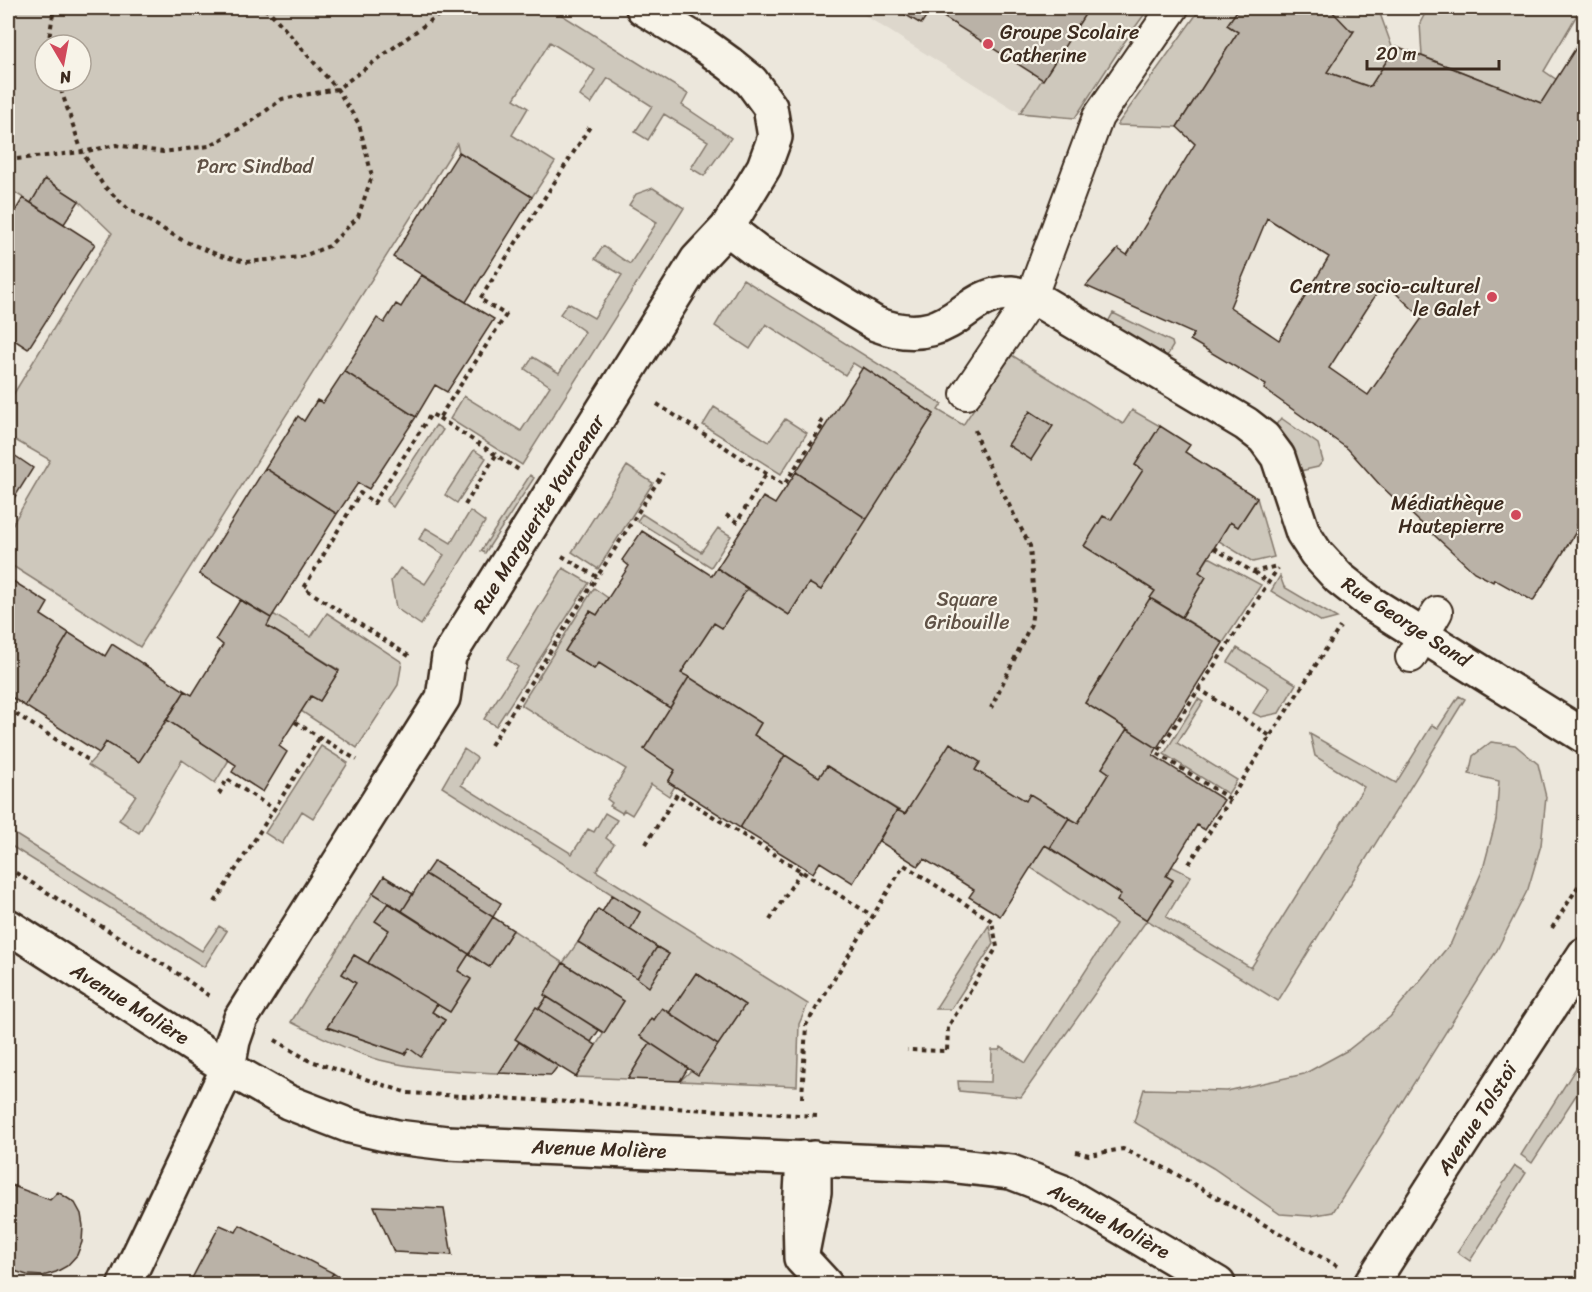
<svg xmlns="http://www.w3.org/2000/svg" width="1592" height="1292" viewBox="0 0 1592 1292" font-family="Sriracha,sans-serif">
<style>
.built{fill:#ddd7cc}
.green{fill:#cec8bc;stroke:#84796d;stroke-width:1.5;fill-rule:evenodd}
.building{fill:#bab2a7;stroke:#3b2a1e;stroke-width:1.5;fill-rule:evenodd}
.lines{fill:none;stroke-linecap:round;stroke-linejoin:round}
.pedestrian-casing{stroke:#3b2a1e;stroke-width:34}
.minor-casing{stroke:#3b2a1e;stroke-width:38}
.tertiary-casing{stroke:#3b2a1e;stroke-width:38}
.path{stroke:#3b2a1e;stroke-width:4;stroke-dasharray:4.5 4.5;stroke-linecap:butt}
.pedestrian{stroke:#f7f3e8;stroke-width:30}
.minor{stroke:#f7f3e8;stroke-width:33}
.tertiary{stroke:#f7f3e8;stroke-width:33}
.poi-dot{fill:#d1495b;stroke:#f7f3e8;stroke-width:2}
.labels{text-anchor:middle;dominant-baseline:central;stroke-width:4.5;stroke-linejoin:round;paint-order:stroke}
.poi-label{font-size:20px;fill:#3b2a1e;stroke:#f7f3e8;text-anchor:end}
.park-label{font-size:20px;fill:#605246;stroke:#f7f3e8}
.street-label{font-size:20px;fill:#3b2a1e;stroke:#f7f3e8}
</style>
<rect width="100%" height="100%" fill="#ece7dc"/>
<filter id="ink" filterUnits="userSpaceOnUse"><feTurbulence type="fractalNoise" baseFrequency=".0167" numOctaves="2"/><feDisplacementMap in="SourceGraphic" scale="12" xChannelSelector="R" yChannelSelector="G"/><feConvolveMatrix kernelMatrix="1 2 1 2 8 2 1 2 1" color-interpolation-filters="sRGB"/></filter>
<g filter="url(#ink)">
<path class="built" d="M853,8h236l-69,105z"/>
<path class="green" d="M8,8h543l137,86 -6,11 49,33 -27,38 -13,-8 17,-27 -44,-27 -16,26 -13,-8 17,-26 -44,-28 -17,26 -11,-8 15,-26 -45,-28 -36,57 14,9 -16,27 43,27 -23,35 -73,-45 -2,-8 -317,503 -132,-84v-31l42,-72 -42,-24v-33l104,-170 -33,-32 -34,-21 -14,23 -23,-15zM45,45h36v36h-36z
M1089,8h60l-26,36 -48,74 -55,-5z
M1201,8h38l-12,17 11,7 -61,95 -60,-2z
M1318,8h60l17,47 -25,32 -43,-15 24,-41z
M1428,8h153l-37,63 13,9 -16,23 -119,-47 -2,-33z
M653,188l31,20 -162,257 -72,-46 14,-23 57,35 29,-45 -25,-17 8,-12 26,16 26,-41 -25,-18 8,-11 26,15 28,-43 -27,-16 8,-13 27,18 27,-42 -28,-17 7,-11z
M743,279l199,125 -4,6 25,15 47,-71 113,70 9,-14 28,16 -25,39 8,5 -32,50 -8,-4 -19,30 71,45 -70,112 42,26 -25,39 7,5 -31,50 -47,-28 -5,6 -51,-31 5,-7 -75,51 -78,-48 -8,11 -65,-42 7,-12 -80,-50 33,-50 8,5 25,-39 42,26 20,-32 12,7 113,-176 -81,-51 -8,12 -79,-51 -16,25 -35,-23z
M1113,313l59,29 1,4 -6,10 -59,-34z
M714,407l55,35 16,-23 22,14 -26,41 -78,-49z
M1281,418l37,26 5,17 -5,6 -18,4 -8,-26 -17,-19z
M436,425l7,5 -50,77 -7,-6z
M474,450l12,8 -29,45 -12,-8z
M627,466l26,17 -55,86 -26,-17z
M530,475l4,3 -49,75 -4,-2z
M1257,498l17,59 -21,5 -34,-21 11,-19 8,5z
M470,511l15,11 -64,103 -25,-17 -5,-27 9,-13 25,16 19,-29 -25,-16 7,-11 25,15z
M642,514l59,38 17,-24 13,8 -20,31 -74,-46z
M1209,557l52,28 -38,58 -41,-26 24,-40 -7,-5z
M563,568l26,15 -93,143 -12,-7 34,-52 -11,-8z
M1280,576l4,11 53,31 -15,4 -51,-31z
M594,588l14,10 -11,17 -7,-4 -25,40 29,18 5,-6 71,45 -26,41 31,21 -7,12 7,4 -6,10 -18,-12 -19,31 -8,-5 -2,3 -12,-7 2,-3 -5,-4 19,-30 -105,-64z
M327,613l75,49 -4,23 -41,63 -56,-37 10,-15 9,5 19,-31 -72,-44 6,-12 38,23z
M1237,648l59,36 -17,29 -18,4 -8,-4 16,-25 -41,-26z
M1459,696l6,3 -187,302 -131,-81 -126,177 -62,-6 -1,-10 33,1 1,-32h7l2,-3 25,16 90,-139 -86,-57 15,-22 76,49 -4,7 30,19 26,-39 -7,-5 5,-10 20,10 -25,41 85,51 113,-181 -49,-31 -5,-22 86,49 36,-58 6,3z
M1198,699l5,3 -26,41 60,37 -9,14 -64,-40z
M167,720l62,40 -14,23 -33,-23 -43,73 -20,-13 17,-25 -48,-30 11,-12 7,-11 33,19z
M1491,742l24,3 23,19 8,33 -5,48 -13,44 -32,63 -163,260 -23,4 -30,-2 -67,-46 -79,-46 10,-33 83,2 77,-17 44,-24 42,-33 61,-74 32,-74 13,-49 3,-39 -30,-7 4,-18z
M321,746l27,17 -35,55 -11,-7 -20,33 -17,-11z
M464,749l13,9 -16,27 111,69 16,-25 6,3 11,-19 12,7 -11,18 8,6 -18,27 212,133 -9,20 -2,62 -117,-5 38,-36 27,-40 -49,-32 -27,40 -8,-4 -21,27 10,7 -22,36 -52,-2 48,-76 -61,-38 -19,32 3,2 -31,42 3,3 -20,31c-39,-2 -80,-3 -119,-13 -31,-9 -60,-24 -89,-38l82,-129 15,10 -12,18 13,9 -21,33 -14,-8 -12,19 14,9 -29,44 78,27 4,-6 12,8 24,-36 -13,-8 5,-8 13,8 21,-32 -13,-9 11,-17 20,13 24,-37 50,33 15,-21 59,36 32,-24 -39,-24 10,-18 -198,-125z
M8,830l194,121 17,-25 8,5 -23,36 -196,-123z
M989,925l4,19 -42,65h-16z
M1584,1055v28l-52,80 -11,-8z
M1515,1166l11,7 -56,88 -13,-9z"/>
<path class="building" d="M894,8h195l-46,72 -112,-71 -10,15z
M1239,8h79l6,3 3,-3h2l22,23h3l-27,41 43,15 26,-41 145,57 43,-68v479l-7,11 2,2 -46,74 -39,-22 -1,3 -19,-10 -94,-87 -32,-36 -84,-60 2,-4 -76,-45 4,-6 -108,-48 32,-37 9,6 68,-111 -18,-17 61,-95 -11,-7zM1267,218l62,39 -50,83 -49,-33zM1384,282l38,36 -54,77 -39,-27z
M459,152l73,45 -66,105 -73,-45z
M45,179l34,22 -15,23 -33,-21z
M23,198l72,46 -67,105 -20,-13v-113z
M421,275l73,44 -47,73 -12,-7 -19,32 -72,-46 33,-53 7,5 12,-19 5,3z
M863,367l71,47 -67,105 -71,-47z
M344,371l72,46 -47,72 -11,-6 -21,31 -72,-46 33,-52 6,5 13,-21 6,3z
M1030,411l23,15 -22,34 -23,-15z
M1160,426l30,19 -5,7 72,46 -19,29 -8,-5 -31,50 7,5 -24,40 -32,-19 5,-7 -71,-45 19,-30 8,4 32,-50 -8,-5z
M8,451l25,17 -25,40z
M265,468l72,46 -66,104 -72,-44z
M796,472l71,47 -46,71 -12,-7 -20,32 -72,-47 46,-71 12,7z
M642,531l70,45 5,-8 30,21 -25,39 -8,-5 -33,50 8,4 -19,31 -71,-45 -5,6 -29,-18 25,-40 7,4 32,-49 -7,-6z
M8,578l40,25 -7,12 28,18 -44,73 -17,-11z
M1150,598l73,45 -66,105 -72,-45z
M240,600l31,18 -4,8 72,45 -19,30 -9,-5 -32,50 8,6 -24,40 -31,-20 4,-7 -69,-45 18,-29 7,4 31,-50 -7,-6z
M69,633l36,23 7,-12 73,47 -46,71 -33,-20 -7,11 -74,-47z
M689,677l72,46 -7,12 31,20 -45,73 -72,-46 7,-12 -31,-21z
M1127,729l30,19 -4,7 71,45 -19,30 -8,-5 -31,51 7,4 -26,40 -30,-19 4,-7 -71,-46 19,-30 9,5 31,-50 -7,-5z
M950,743l30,19 -5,8 51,31 4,-7 39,24 -19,30 -5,-3 -45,71 -31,-19 5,-7 -22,-14 -28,-17 -6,7 -39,-25 18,-31 8,4z
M785,755l34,22 8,-11 70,44 -44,73 -33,-21 -7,11 -73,-45z
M434,861l67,42 -8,14 -68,-43z
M425,874l68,43 -24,37 -67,-43z
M384,876l29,18 -11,17 -29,-18z
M612,895l28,17 -10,18 -28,-18z
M388,903l81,51 -11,17 13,8 -21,33 -82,-49 21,-33 -14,-9z
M598,909l59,38 -20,31 -59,-36z
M493,917l20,13 -24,37 -20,-13z
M657,947l12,7 -20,33 -12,-9z
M354,955l83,49 -5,8 13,8 -24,37 -12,-9 -4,6 -78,-27 29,-44 -14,-9z
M563,963l61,38 -20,32 -60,-38z
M696,973l49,32 -27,40 -49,-32z
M547,997l52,33 -8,12 -52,-33z
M536,1007l60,38 -20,32 -61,-38z
M662,1008l56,37 -20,30 -58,-39 11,-18 3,2z
M519,1042l39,24 -7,9 -52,-2z
M650,1043l38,25 -8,13 -52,-2z
M8,1184l42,16 8,-8 17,11 6,11 2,12 -1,16 -5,13 -10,11 -11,6 -13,4 -16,-1 -19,-6z
M374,1206l70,3 8,46 -58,-3z
M220,1225l16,7 4,-7 93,48 -6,11h-138z
M333,1273l6,4 3,7h-15z"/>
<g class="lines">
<defs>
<path id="pedestrian" d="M966,394l65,-96 67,-181 75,-109
M1411,657l26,-45"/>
<path id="minor" d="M727,228l31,24 118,72c18,7 36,10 55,5 31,-8 43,-36 80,-36 11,1 22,6 32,10l203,121 18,14 14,19 25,76 13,20 23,25 33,26 212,132
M228,1068l5,-27 8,-23 202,-320 6,-42 248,-396 30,-32 37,-61 11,-30 -5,-30 -19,-26 -21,-17 -29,-21 -58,-35
M803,1158l-3,53 1,47 13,-66v-34
M801,1258l24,26"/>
<path id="tertiary" d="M8,926l220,142 60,34 62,24 47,11 50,6 503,22 61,7 49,19 158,93
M125,1284l103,-216
M1371,1284l69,-108 144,-221"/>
</defs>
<use href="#pedestrian" class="pedestrian-casing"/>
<use href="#minor" class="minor-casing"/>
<use href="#tertiary" class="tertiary-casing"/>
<path class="path" d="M48,45l6,-37
M58,81l24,71 21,33 25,24 56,32 37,15 25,6 55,-5 28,-11 29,-29 14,-41 -13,-52 -22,-35 -66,-76 -8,-5
M8,160l74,-8 34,-7 47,7 46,-6 39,-22 34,-25 55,-10 111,-81
M657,404l127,81 40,-62 -8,-4
M439,418l80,52
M975,430l5,18 50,98 4,56 -3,22 -40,84
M465,505l31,-50
M726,515l11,7 29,-48
M1214,548l39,24 24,-6
M562,556l35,21 66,-104
M1254,572l15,11
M409,656l-105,-68 56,-95 14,10 57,-89 8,4 67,-103 -26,-16 111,-174
M1198,688l72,48
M8,709l82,52
M295,722l62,38
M491,745l106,-168
M219,794l8,-15 47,30
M1230,799l-73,-46 121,-185
M646,844l31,-50 196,122
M1189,864l151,-237
M8,868l175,109 26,19
M215,902l105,-165
M770,920l31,-49
M1552,928l32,-51
M275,1040l33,20 100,33 409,23
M802,1098l4,-73 98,-160 88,56 5,26 -49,80 -1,24 -40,-1
M1076,1152l13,3 34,-6 44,20 170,97"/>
<use href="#pedestrian" class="pedestrian"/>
<use href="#minor" class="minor"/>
<use href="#tertiary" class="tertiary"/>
</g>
</g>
<g class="poi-dot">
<circle cx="988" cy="44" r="6"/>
<circle cx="1492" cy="297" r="6"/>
<circle cx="1516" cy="515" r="6"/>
</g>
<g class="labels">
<g class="poi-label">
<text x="1000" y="32" text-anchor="start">Groupe Scolaire<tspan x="1000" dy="23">Catherine</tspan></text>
<text x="1480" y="286">Centre socio-culturel<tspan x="1480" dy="23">le Galet</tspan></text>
<text x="1504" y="503">Médiathèque<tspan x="1504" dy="23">Hautepierre</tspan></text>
</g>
<g class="park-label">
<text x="255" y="166">Parc Sindbad</text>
<text x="967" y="599">Square<tspan x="967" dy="23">Gribouille</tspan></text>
</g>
<g class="street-label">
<text transform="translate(539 514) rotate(-58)">Rue Marguerite Yourcenar</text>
<text transform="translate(1406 622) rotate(33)">Rue George Sand</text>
<text transform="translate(130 1004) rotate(32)">Avenue Molière</text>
<text transform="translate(1477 1119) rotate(-57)">Avenue Tolstoï</text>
<text transform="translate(599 1149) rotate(2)">Avenue Molière</text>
<text transform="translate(1109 1221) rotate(29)">Avenue Molière</text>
</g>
</g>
<rect width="1592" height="1292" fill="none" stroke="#f7f3e8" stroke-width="30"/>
<rect x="15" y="15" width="1562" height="1262" fill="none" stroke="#3b2a1e" stroke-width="2" filter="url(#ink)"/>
<g transform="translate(63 63) rotate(170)"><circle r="28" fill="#f7f3e8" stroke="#aca397" stroke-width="1.5"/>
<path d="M0-4.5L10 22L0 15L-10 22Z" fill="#d1495b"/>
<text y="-9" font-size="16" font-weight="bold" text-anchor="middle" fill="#3b2a1e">N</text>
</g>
<path d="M1367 60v9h132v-9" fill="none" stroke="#3b2a1e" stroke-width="3"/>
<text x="1376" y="60" font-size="18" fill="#3b2a1e" stroke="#f7f3e8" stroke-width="4.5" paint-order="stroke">20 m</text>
</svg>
